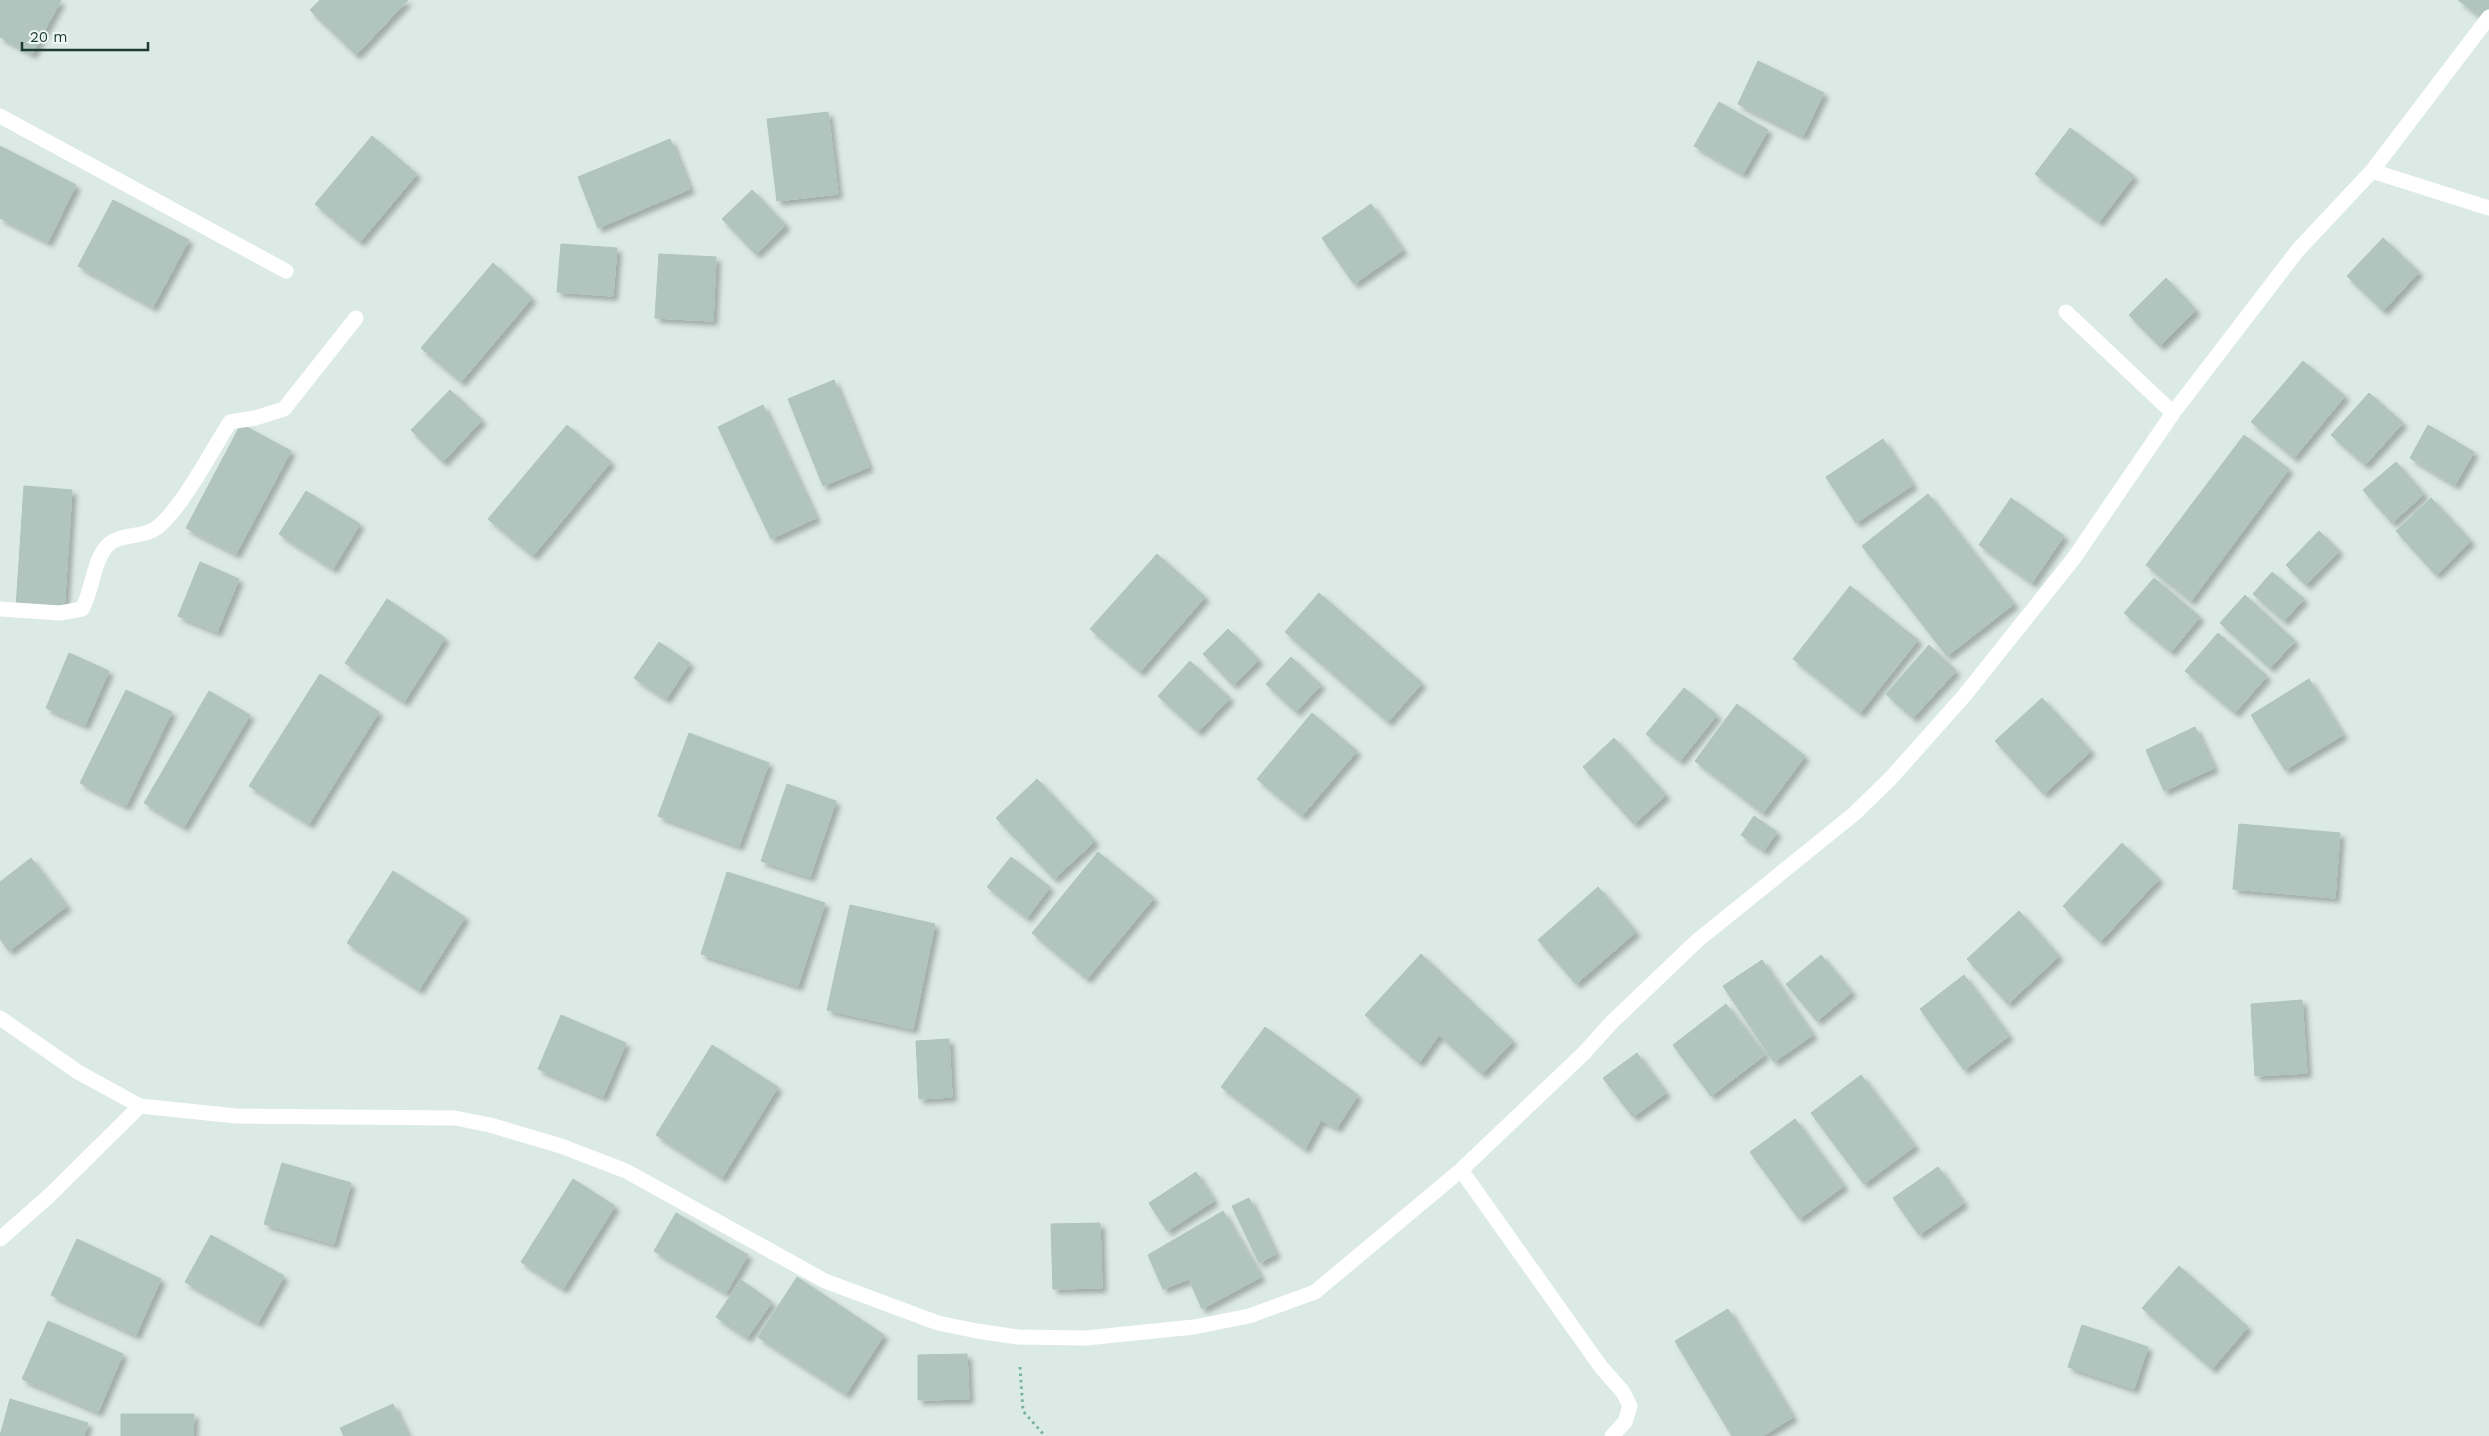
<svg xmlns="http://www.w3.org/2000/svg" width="2489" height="1436" viewBox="0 0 2489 1436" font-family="'Work Sans',sans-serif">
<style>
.building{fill:#b1c5be;stroke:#aec4bc;filter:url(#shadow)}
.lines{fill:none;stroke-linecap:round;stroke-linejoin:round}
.path{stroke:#79b1a2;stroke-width:3;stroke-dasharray:2.5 4;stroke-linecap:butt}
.minor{stroke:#fff;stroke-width:15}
</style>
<defs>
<filter id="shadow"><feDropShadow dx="4.5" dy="4.5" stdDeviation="2.5" flood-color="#0004"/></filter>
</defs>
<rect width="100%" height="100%" fill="#dceae5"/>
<path class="building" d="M0,0h61l-29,54 -32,-17z
M320,0h88l-52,55 -46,-45z
M2458,0h31v8l-7,10z
M1758,61l66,32 -21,43 -65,-32z
M1719,102l49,28 -25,44 -49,-28z
M828,112l10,82 -61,7 -10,-82z
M2070,128l64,48 -35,46 -64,-48z
M372,136l45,38 -57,68 -45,-38z
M670,139l20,50 -92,39 -20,-51z
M0,146l76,39 -28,57 -48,-24z
M752,190l34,35 -30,29 -34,-35z
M113,200l76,40 -36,67 -75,-41z
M1371,204l32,46 -49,34 -32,-46z
M2383,238l36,34 -36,39 -36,-35z
M561,244l56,4 -4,48 -56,-4z
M659,254l57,3 -3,64 -58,-3z
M493,263l39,35 -71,84 -40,-34z
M2166,278l30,32 -36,36 -31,-31z
M2303,361l42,35 -51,62 -43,-36z
M834,380l35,87 -46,19 -35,-87z
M450,390l32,30 -39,42 -32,-32z
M2369,393l34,30 -38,42 -34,-30z
M763,405l53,113 -45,21 -53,-112z
M241,424l50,27 -55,103 -50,-26z
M567,425l44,37 -78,94 -45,-37z
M2428,425l46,27 -19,33 -45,-27z
M2244,435l45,34 -98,132 -45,-36z
M1883,439l30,46 -57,38 -30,-46z
M2396,462l28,32 -32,29 -29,-33z
M24,486l48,4 -8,121 -48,-3z
M306,491l54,33 -27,45 -54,-35z
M1928,494l86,110 -67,52 -85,-110z
M2011,498l53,38 -32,47 -53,-38z
M2431,498l40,43 -35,34 -40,-44z
M2319,531l20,20 -33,34 -20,-20z
M1157,554l48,43 -65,75 -50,-43z
M200,562l39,17 -22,53 -39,-16z
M2272,572l32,27 -20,22 -31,-27z
M2154,578l46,39 -29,35 -47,-39z
M1850,586l68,54 -58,73 -67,-54z
M1319,593l103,90 -34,39 -103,-90z
M2245,595l50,46 -25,27 -50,-45z
M387,599l58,39 -41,64 -59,-39z
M1228,629l31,31 -26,25 -30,-31z
M2218,633l49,43 -32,37 -50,-42z
M659,642l31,21 -24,36 -32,-21z
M1929,645l27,26 -43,47 -27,-24z
M69,653l40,18 -24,54 -39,-17z
M1291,657l30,28 -25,27 -30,-28z
M1190,661l40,37 -32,34 -40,-36z
M320,674l59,38 -70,112 -60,-38z
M2309,679l34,56 -58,35 -34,-55z
M1684,688l33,27 -37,46 -34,-27z
M126,690l46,22 -46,94 -46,-23z
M209,691l41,24 -66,112 -40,-24z
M2042,698l49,53 -47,43 -49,-53z
M1737,704l68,52 -42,57 -68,-52z
M1312,713l45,38 -55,65 -45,-37z
M2195,727l19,41 -50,23 -18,-41z
M689,733l80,30 -30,83 -81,-30z
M1614,738l52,57 -32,29 -51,-57z
M1037,779l58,62 -41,38 -58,-61z
M787,784l49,17 -26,76 -49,-16z
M1754,816l23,16 -13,19 -23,-16z
M2239,824l101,9 -5,65 -102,-9z
M2122,843l37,36 -59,63 -37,-36z
M1098,852l56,46 -67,81 -55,-46z
M1011,857l39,30 -23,31 -40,-31z
M31,858l36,48 -58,45 -9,-12v-57z
M393,871l72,46 -46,73 -72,-47z
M727,872l98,31 -27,83 -97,-32z
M1598,887l38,45 -60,52 -38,-44z
M850,905l85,19 -22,105 -86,-19z
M2019,911l40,45 -51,48 -41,-45z
M1421,954l92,87 -31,33 -43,-39 -20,28 -54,-48z
M1821,955l31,37 -35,29 -31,-37z
M1762,960l51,75 -39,27 -51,-76z
M1964,975l45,61 -45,34 -44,-61z
M2302,1000l5,73 -52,3 -4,-72z
M1726,1004l39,51 -54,41 -38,-51z
M561,1015l65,28 -23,54 -65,-28z
M1265,1027l93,68 -21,33 -16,-8 -16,29 -84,-62z
M949,1039l3,58 -33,2 -3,-58z
M712,1045l66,42 -56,91 -66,-43z
M1637,1053l29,40 -33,24 -30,-39z
M1861,1075l54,71 -51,38 -53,-71z
M1795,1119l49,67 -45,33 -49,-67z
M282,1163l69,20 -17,61 -70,-20z
M1938,1167l26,36 -45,32 -26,-37z
M1196,1172l18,29 -47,30 -18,-28z
M573,1179l42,27 -52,83 -42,-27z
M1249,1198l27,56 -17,9 -27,-57z
M1223,1211l38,66 -59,32 -13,-30 -26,10 -15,-34z
M676,1213l72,42 -22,38 -72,-42z
M1100,1223l2,65 -49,1 -2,-65z
M211,1235l73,41 -26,47 -73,-41z
M77,1239l84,40 -25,56 -85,-40z
M2179,1266l69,61 -36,42 -70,-61z
M797,1277l87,58 -38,59 -88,-57z
M741,1280l31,22 -25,36 -31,-21z
M1728,1309l65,108 -30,19h-31l-57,-95z
M48,1321l75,33 -25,58 -76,-33z
M2082,1325l66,22 -14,42 -66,-22z
M967,1354l2,45 -51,1v-45z
M10,1399l78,24 -4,13h-84z
M393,1404l15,32h-64l-4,-8z
M121,1414h73l-1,22h-72z"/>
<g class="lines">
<path class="path" d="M1020,1367l3,44 22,25"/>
<path class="minor" d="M0,116l286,155
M2372,171l117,37
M2066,312l107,101
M0,609l60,4 22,-4c11,-19 11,-49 26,-64 13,-12 33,-7 47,-16 25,-17 57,-79 75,-107l25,-4 29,-9 72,-91
M0,1018l78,54 62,34
M1461,1170l140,197 22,25 7,14 -5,16 -13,14
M0,1239l50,-44 90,-89 96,10 219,2 35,7 71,21 65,25 199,110 113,42 39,8 41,6 68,1 108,-11 55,-11 66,-24 146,-122 123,-117 28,-31 86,-82 156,-126 37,-36 73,-82 110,-138 99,-145 125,-163 74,-79 117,-154"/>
</g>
<path d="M22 42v8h126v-8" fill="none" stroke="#1d3b34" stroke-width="2.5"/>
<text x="30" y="42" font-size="15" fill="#1d3b34" stroke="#edf7f2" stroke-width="4" paint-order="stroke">20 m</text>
</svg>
